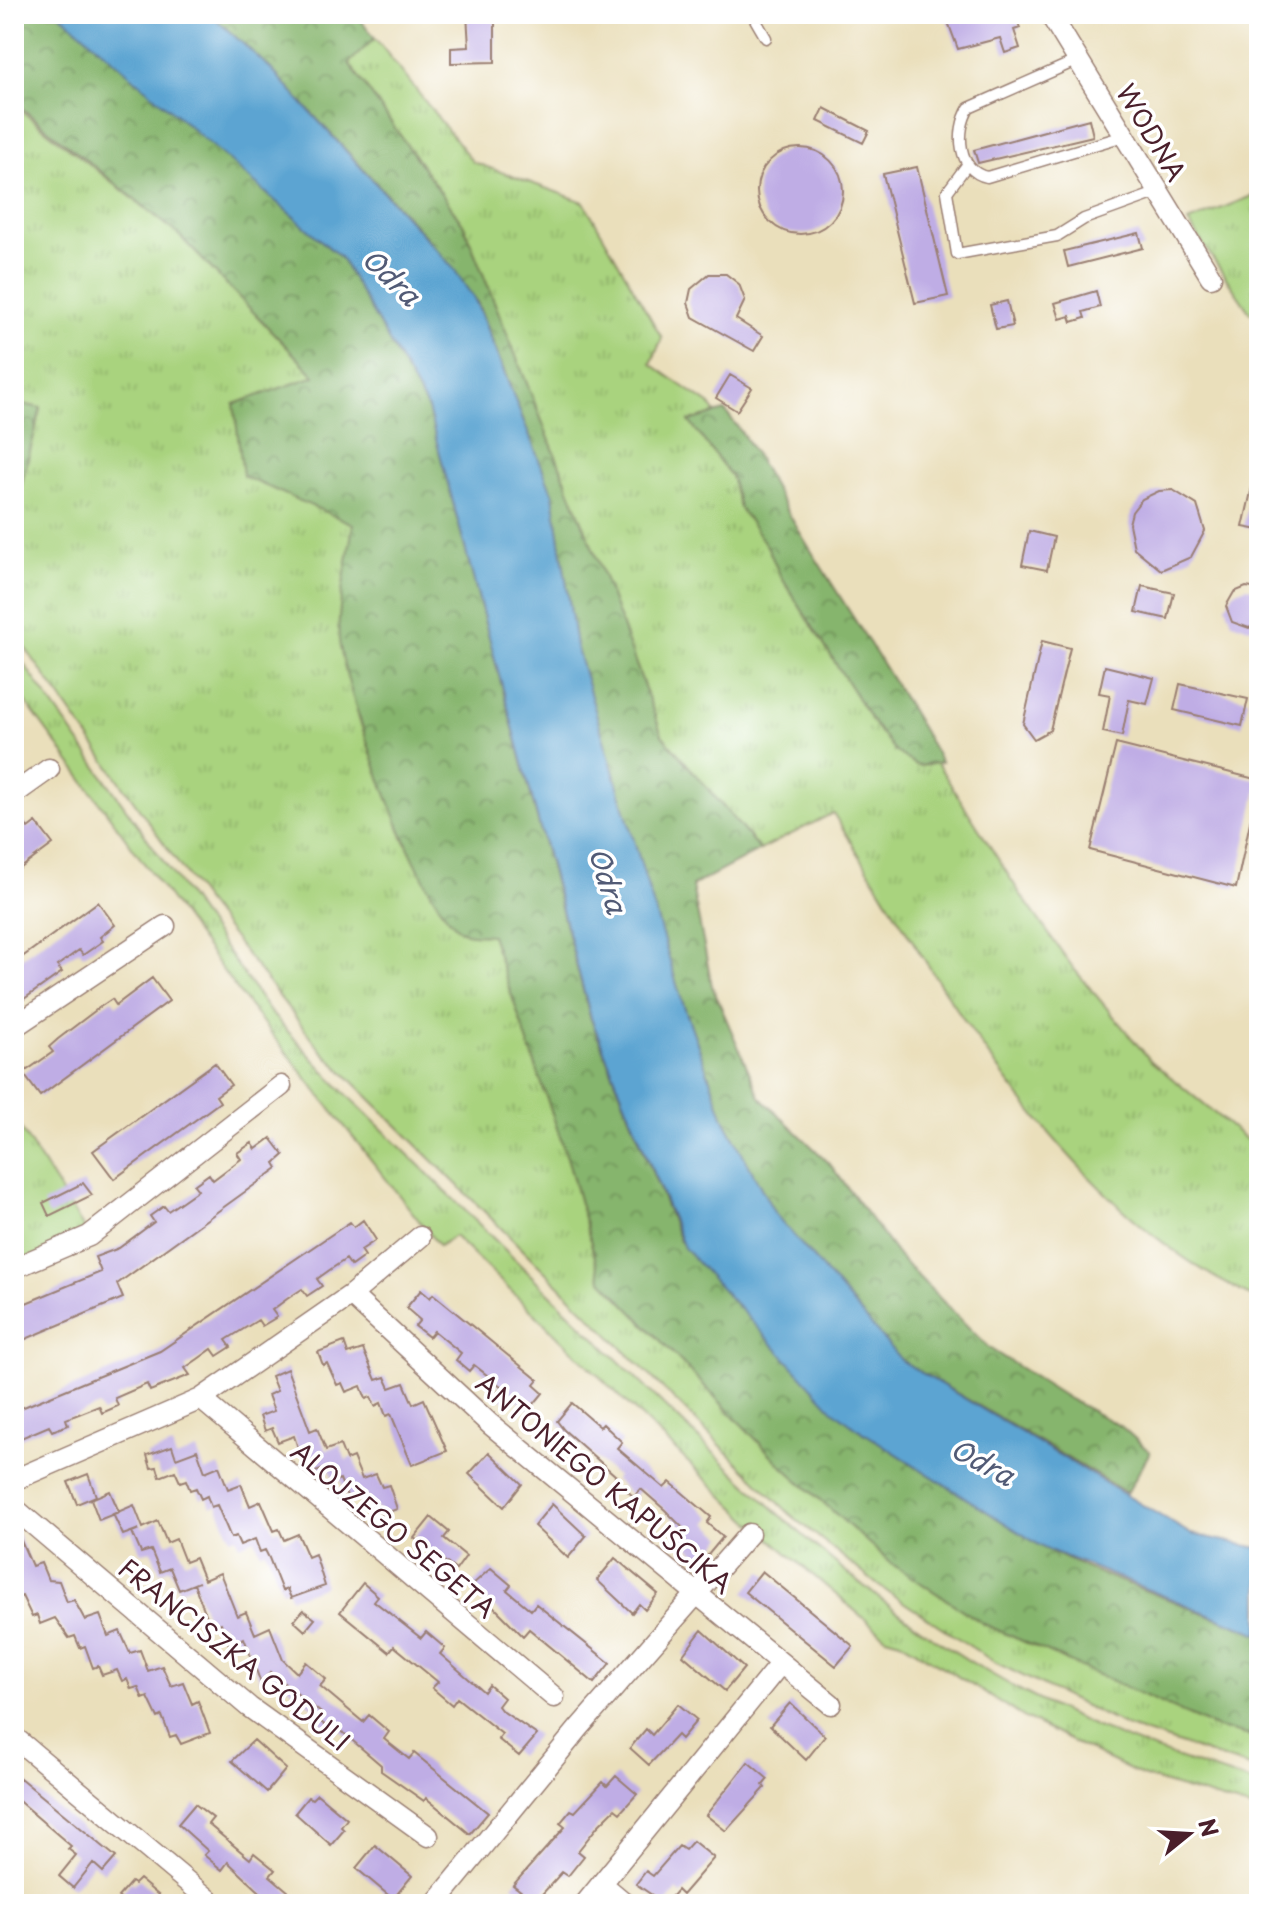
<svg xmlns="http://www.w3.org/2000/svg" width="1273" height="1918" viewBox="0 0 1273 1918" font-family="'Playpen Sans',sans-serif">
<style>
.grass{fill:url(#grass-tufts);stroke:#7a7954;stroke-width:2}
.forest{fill:url(#forest-crowns);stroke:#686a4c;stroke-width:2}
.water{fill:#5ba4d2;stroke:#52627e;stroke-width:2}
.building{fill:#bfade5}
.lines{fill:none;stroke-linecap:round;stroke-linejoin:round}
.lane-casing{stroke:#9a7f73;stroke-width:13}
.street-casing{stroke:#9a7f73;stroke-width:23}
.lane{stroke:#fff;stroke-width:10}
.street{stroke:#fff;stroke-width:20}
.labels{text-anchor:middle;dominant-baseline:central;stroke-width:7;stroke-linejoin:round;paint-order:stroke}
.street-label{font-size:26px;fill:#4a1f2b;stroke:#fff}
.water-label{font-size:28px;font-style:italic;fill:#525b76;stroke:#fff}
</style>
<defs>
<pattern id="grass-tufts" width="24" height="20" patternUnits="userSpaceOnUse" patternTransform="scale(2)"><rect width="24" height="20" fill="#a9d37e"/><path d="M3 7l-1-3M5 7V3M7 7l1-3M15 17l-1-3M17 17v-4M19 17l1-3" fill="none" stroke="#93b56d"/></pattern>
<pattern id="forest-crowns" width="20" height="18" patternUnits="userSpaceOnUse" patternTransform="scale(2)"><rect width="20" height="18" fill="#86b56d"/><path d="M2 6a3 3 0 1 1 6 0M12 15a3 3 0 1 1 6 0" fill="none" stroke="#70935a"/></pattern>
</defs>
<rect width="100%" height="100%" fill="#fff"/>
<filter id="ink" filterUnits="userSpaceOnUse"><feTurbulence type="fractalNoise" baseFrequency=".0125" numOctaves="2"/><feDisplacementMap in="SourceGraphic" scale="16" xChannelSelector="R" yChannelSelector="G"/><feConvolveMatrix kernelMatrix="1 2 1 2 8 2 1 2 1" color-interpolation-filters="sRGB"/></filter>
<filter id="wash" filterUnits="userSpaceOnUse"><feTurbulence type="fractalNoise" baseFrequency=".006" numOctaves="4" result="noise"/><feDisplacementMap in="SourceGraphic" scale="32" xChannelSelector="R" yChannelSelector="G"/><feGaussianBlur stdDeviation="1.8" result="paint"/><feColorMatrix in="noise" values="0 0 0 0 0 0 0 0 0 0 0 0 0 0 0 0 0 1.4 0 .05"/><feComposite in="paint" operator="in"/></filter>
<g filter="url(#wash)">
<rect width="100%" height="100%" fill="#eadfbb"/>
<path class="grass" d="M375,38l98,124 111,40 78,136 -11,26 59,41 6,9 -27,7 42,55 8,31 29,39 12,29 94,149 22,28 22,14 19,-3 84,132 53,74 77,92 108,89v150c-196,-87 -316,-313 -426,-487l-73,37 -98,-115 -64,-174 -135,-337 -115,-162z
M14,105l163,128 138,143 38,148 -14,114 20,81 44,118 39,74 49,23 77,226 33,119 180,186 111,99 92,60 231,103 44,11v32l-131,-43 -134,-65 -115,-76 -89,-72 -470,-465 -116,-149 -190,-268v-119l27,-104 -27,-7z
M1259,193v120h-9l-62,-91z
M14,650l256,362 70,76c107,104 212,209 320,313 102,99 203,197 326,270 85,51 179,85 273,113v27l-117,-35 -115,-57 -127,-78 -14,-4 -139,-118 -293,-283 -15,10 -199,-252 -226,-308z
M14,1118l75,118 -75,32z"/>
<path class="forest" d="M14,14h48l279,244 87,151 162,608 90,224 106,117 69,69 189,121 42,20 173,66v104l-44,-11 -231,-103 -92,-60 -111,-99 -180,-186 -33,-119 -77,-225c-7,-1 -18,0 -25,-2 -45,-18 -121,-243 -127,-293 -3,-30 10,-84 14,-116l-110,-48 -9,-72 81,-28 -138,-143 -163,-131z
M210,14h146l19,24 -26,25 114,161 135,337 64,174 98,115 -68,36 20,100 48,111 69,66 70,94 90,91 80,51 53,28 28,25 -23,41 -225,-132 -127,-147 -50,-93 -45,-126 -104,-349 -23,-151 -76,-193 -51,-65 -155,-168z
M14,402l27,6 -27,105z
M725,411c30,35 47,76 71,115 48,79 100,155 145,236l-23,4 -22,-14 -22,-28 -94,-149 -13,-29 -28,-39 -8,-31 -42,-55z"/>
<path class="water" d="M60,14h150l61,55 183,200 22,33 77,193 23,151 104,349 45,126 50,93 127,147 289,173 68,14v86l-215,-86 -189,-121 -23,-18 -148,-161 -93,-230 -163,-609 -87,-151z"/>
<g id="blocks">
<path class="building" d="M467,14h28v48l-44,1v-15l18,-1z
M945,14h70l5,14 -6,2 6,18 -15,5 -5,-15 -42,11z
M824,108l45,23 -6,12 -45,-22z
M1089,119l4,17 -115,27 -4,-13z
M757 191a43 43 0 1 1 86 0a43 43 0 1 1-86 0Z
M917,167l31,129 -33,7 -32,-129z
M1139,233l4,15 -75,19 -4,-16z
M709,274h17l13,10 6,16 -9,19 27,17 -9,15 -61,-34 -5,-14 3,-14z
M1096,291l4,16 -17,5 2,6 -13,4 -2,-6 -10,3 -5,-16z
M1007,301l6,25 -17,3 -6,-24z
M730,375l22,13 -15,23 -21,-13z
M1253,483l6,1v46l-16,-3z
M1173,490l24,15 8,26 -14,26 -30,13 -27,-22 -5,-24 3,-12 10,-13 17,-8z
M1029,531l25,6 -7,33 -25,-5z
M1142,586l32,7 -6,26 -32,-7z
M1246,587l13,2v35l-10,4 -17,-6 -6,-16 8,-14z
M1042,641l28,7 -20,82 -16,9 -11,-15z
M1105,666l49,12 -7,26 -18,-4 -7,36 -19,-4 7,-37 -11,-2z
M1180,684l68,15 -6,27 -68,-16z
M1116,744l143,36 -23,108 -146,-38z
M23,822l5,6 8,-6 17,22 -39,29v-44z
M98,902l17,23 -15,12 3,4 -20,14 -4,-5 -22,16 5,6 -48,34v-43z
M152,978l17,23 -129,95 -17,-23 30,-21 -4,-5 9,-8 42,-32 12,-8 4,6z
M215,1063l16,22 -15,11 4,6 -106,77 -21,-28z
M271,1138l13,17 -9,8 3,5 -161,116 6,14 -109,46v-36l87,-36 -6,-15 24,-9 35,-26 -4,-6 14,-10 4,5 30,-21 -4,-5 15,-11 4,6 28,-21 -4,-6 15,-10 4,6z
M83,1183l9,12 -43,21 -6,-13z
M363,1220l13,20 -15,10 4,6 -14,10 -5,-7 -15,10 -14,10 5,7 -15,10 -5,-7 -15,10 -15,11 5,7 -15,9 -4,-6 -32,20 5,7 -14,9 -5,-7 -14,10 -13,9 5,7 -40,16 -3,-7 -32,14 3,8 -16,7 -3,-7 -33,13 2,6 -16,6 -3,-5 -35,15v-30l146,-60 190,-129 4,5z
M421,1290l9,8 3,-4 105,86 -4,5 9,8 -14,17 -14,-12 -5,7 -14,-11 6,-7 -28,-22 -5,6 -13,-11 5,-7 -27,-22 -5,6 -14,-11 5,-6 -14,-12z
M344,1342l4,12 15,-5 13,31 9,-3 5,11 14,-5 9,21 11,-5 23,52 -35,14 -21,-51 -5,2 -5,-13 -6,3 -4,-9 -5,2 -5,-13 -15,6 -4,-9 -5,2 -10,-22 -4,2 -5,-13z
M287,1369l23,62 7,-3 9,22 14,-5 6,15 7,-3 9,22 14,-5 6,13 7,-2 8,24 -16,6 -3,-7 -7,2 -6,-16 -16,7 -9,-22 -6,2 -5,-14 -16,6 -8,-24 -6,2 -5,-15 -16,6 -6,-14 -7,3 -5,-15 14,-5 -6,-16 9,-4 -6,-15z
M572,1403l28,24 3,-3 19,18 -5,6 47,40 6,-6 41,35 -4,6 16,14 -20,24 -24,-25 6,-6 -20,-20 -24,-21 -7,8 -20,-18 2,-3 -52,-46 -7,-9z
M172,1446l4,12 21,-8 8,22 14,-6 9,23 13,-5 9,22 11,-5 13,30 5,-2 5,11 14,-6 10,23 7,-3 10,32 -34,12 -4,-9 -5,2 -13,-33 -4,-8 -5,2 -5,-13 -15,6 -4,-9 -5,2 -14,-33 -6,2 -4,-11 -6,3 -5,-11 -6,2 -4,-10 -6,2 -5,-11 -15,6 -3,-10 -6,1 -4,-13z
M489,1452l33,32 -18,23 -35,-33z
M88,1474l8,22 -19,8 -9,-22z
M110,1491l9,21 -20,8 -8,-21z
M552,1504l34,32 -18,22 -34,-32z
M134,1505l9,23 15,-7 9,22 9,-4 9,23 10,-4 9,22 16,-7 17,43 9,-4 9,22 15,-7 13,33 14,13 9,-11 20,17 -6,7 43,36 6,-7 20,17 -5,7 25,20 5,-6 74,60 -18,21 -44,-36 -2,3 -43,-30v-6l-42,-36 -4,4 -18,-14 4,-6 -51,-41 -9,11 -17,-45 -15,7 -8,-22 -10,4 -17,-43 5,-2 -20,8 -9,-22 -10,4 -9,-22 -10,3 -9,-21 7,-3 -16,6 -10,-21z
M431,1517l18,15 -5,6 22,18 -10,14 -42,-32z
M14,1525l18,41 9,-3 7,17 11,1 8,21 7,-2 11,20 15,-5 8,21 12,-5 10,22 10,-3 8,21 14,-5 9,20 12,-4 9,22 6,-3 12,32 -29,11 -5,-9 -6,2 -8,-21 -4,2 -10,-21 -5,2 -5,-12 -7,2 -4,-10 -5,2 -5,-11 -15,5 -4,-9 -5,2 -8,-22 -5,2 -5,-12 -6,2 -14,-20 -15,6 -3,-9 -5,2 -10,-21 -5,2 -3,-10z
M615,1558l43,36 -13,16 -6,-6 -7,9 -35,-33z
M491,1568l20,17 -4,5 24,20 5,-6 74,59 -16,20 -65,-54 -6,7 -51,-51z
M762,1571l91,75 -17,20 -91,-74z
M363,1583l15,13 -4,5 47,37 5,-6 19,16 -5,6 44,38 5,-7 15,13 -6,8 3,4 36,25 -18,21 -21,-17 4,-5 -45,-36 -5,7 -20,-17 6,-6 -44,-36 -5,6 -49,-40z
M303,1610l12,9 -10,12 -11,-10z
M702,1630l42,38 -19,23 -42,-36z
M790,1703l35,33 -19,24 -36,-34z
M678,1704l19,16 -16,19 -4,-4 -28,30 -19,-17 16,-19 6,6z
M254,1740l32,29 -19,23 -35,-31z
M748,1762l20,17 -5,6 2,3 -39,43 -20,-16z
M616,1776l21,18 -17,19 -5,-4 -17,17 -20,25 6,5 -16,20 -6,-4 -27,30 -22,-17 52,-58 -5,-4 11,-13 4,2 28,-30 4,4z
M20,1778l96,79 -13,15 -10,-9 -20,25 -14,-12 17,-21 -8,-6 3,-3 -57,-49v-12z
M317,1794l30,25 -6,8 3,3 -13,15 -36,-32 13,-16 4,2z
M195,1804l18,14 -5,6 42,35 4,-6 21,17 -5,6 33,28h-30l-45,-42 -6,8 -18,-15 4,-4 -30,-27z
M693,1841l21,17 -32,37 -5,-5 -12,14 -29,-20 10,-13 7,5 26,-30 6,4z
M375,1845l37,31 -19,23 -37,-31z
M139,1879l30,25h-43l-8,-7 13,-15 3,2z"/>
</g>
</g>
<g filter="url(#ink)">
<use href="#blocks" fill-opacity="0" stroke="#9a7f73" stroke-width="2"/>
<g class="lines">
<defs>
<path id="lane" d="M752,14l14,24
M1078,60l-109,48c-14,23 -11,63 18,69l137,-41
M967,165l-20,27 10,62 100,-18 27,-17 75,-27"/>
<path id="street" d="M1050,14l161,263
M14,794l35,-25
M14,1027l151,-101
M14,1268l75,-32 192,-150
M351,1295l139,129 341,280
M201,1399l353,298
M14,1480l187,-81 150,-104 69,-58
M14,1508l235,199 179,129
M14,1737l200,167
M602,1884l24,20
M435,1904l144,-176 170,-194
M585,1904l195,-240"/>
</defs>
<use href="#lane" class="lane-casing"/>
<use href="#street" class="street-casing"/>
<use href="#lane" class="lane"/>
<use href="#street" class="street"/>
</g>
</g>
<g class="labels">
<g class="street-label">
<text transform="translate(1152 132) rotate(59)">WODNA</text>
<text transform="translate(605 1483) rotate(40)">ANTONIEGO KAPUŚCIKA</text>
<text transform="translate(394 1529) rotate(40)">ALOJZEGO SEGETA</text>
<text transform="translate(235 1654) rotate(39)">FRANCISZKA GODULI</text>
</g>
<g class="water-label">
<text transform="translate(392 276) rotate(44)">Odra</text>
<text transform="translate(609 880) rotate(73)">Odra</text>
<text transform="translate(983 1461) rotate(28)">Odra</text>
</g>
</g>
<rect width="1273" height="1918" fill="none" stroke="#fff" stroke-width="48"/>
<g transform="translate(1189 1834) rotate(72)" stroke="#ffffff" stroke-width="6" paint-order="stroke">
<path d="M0-6L14 30L0 20L-14 30Z" fill="#4a1f2b"/>
<text y="-12" font-size="22" font-weight="bold" text-anchor="middle" fill="#4a1f2b">N</text>
</g>
</svg>
